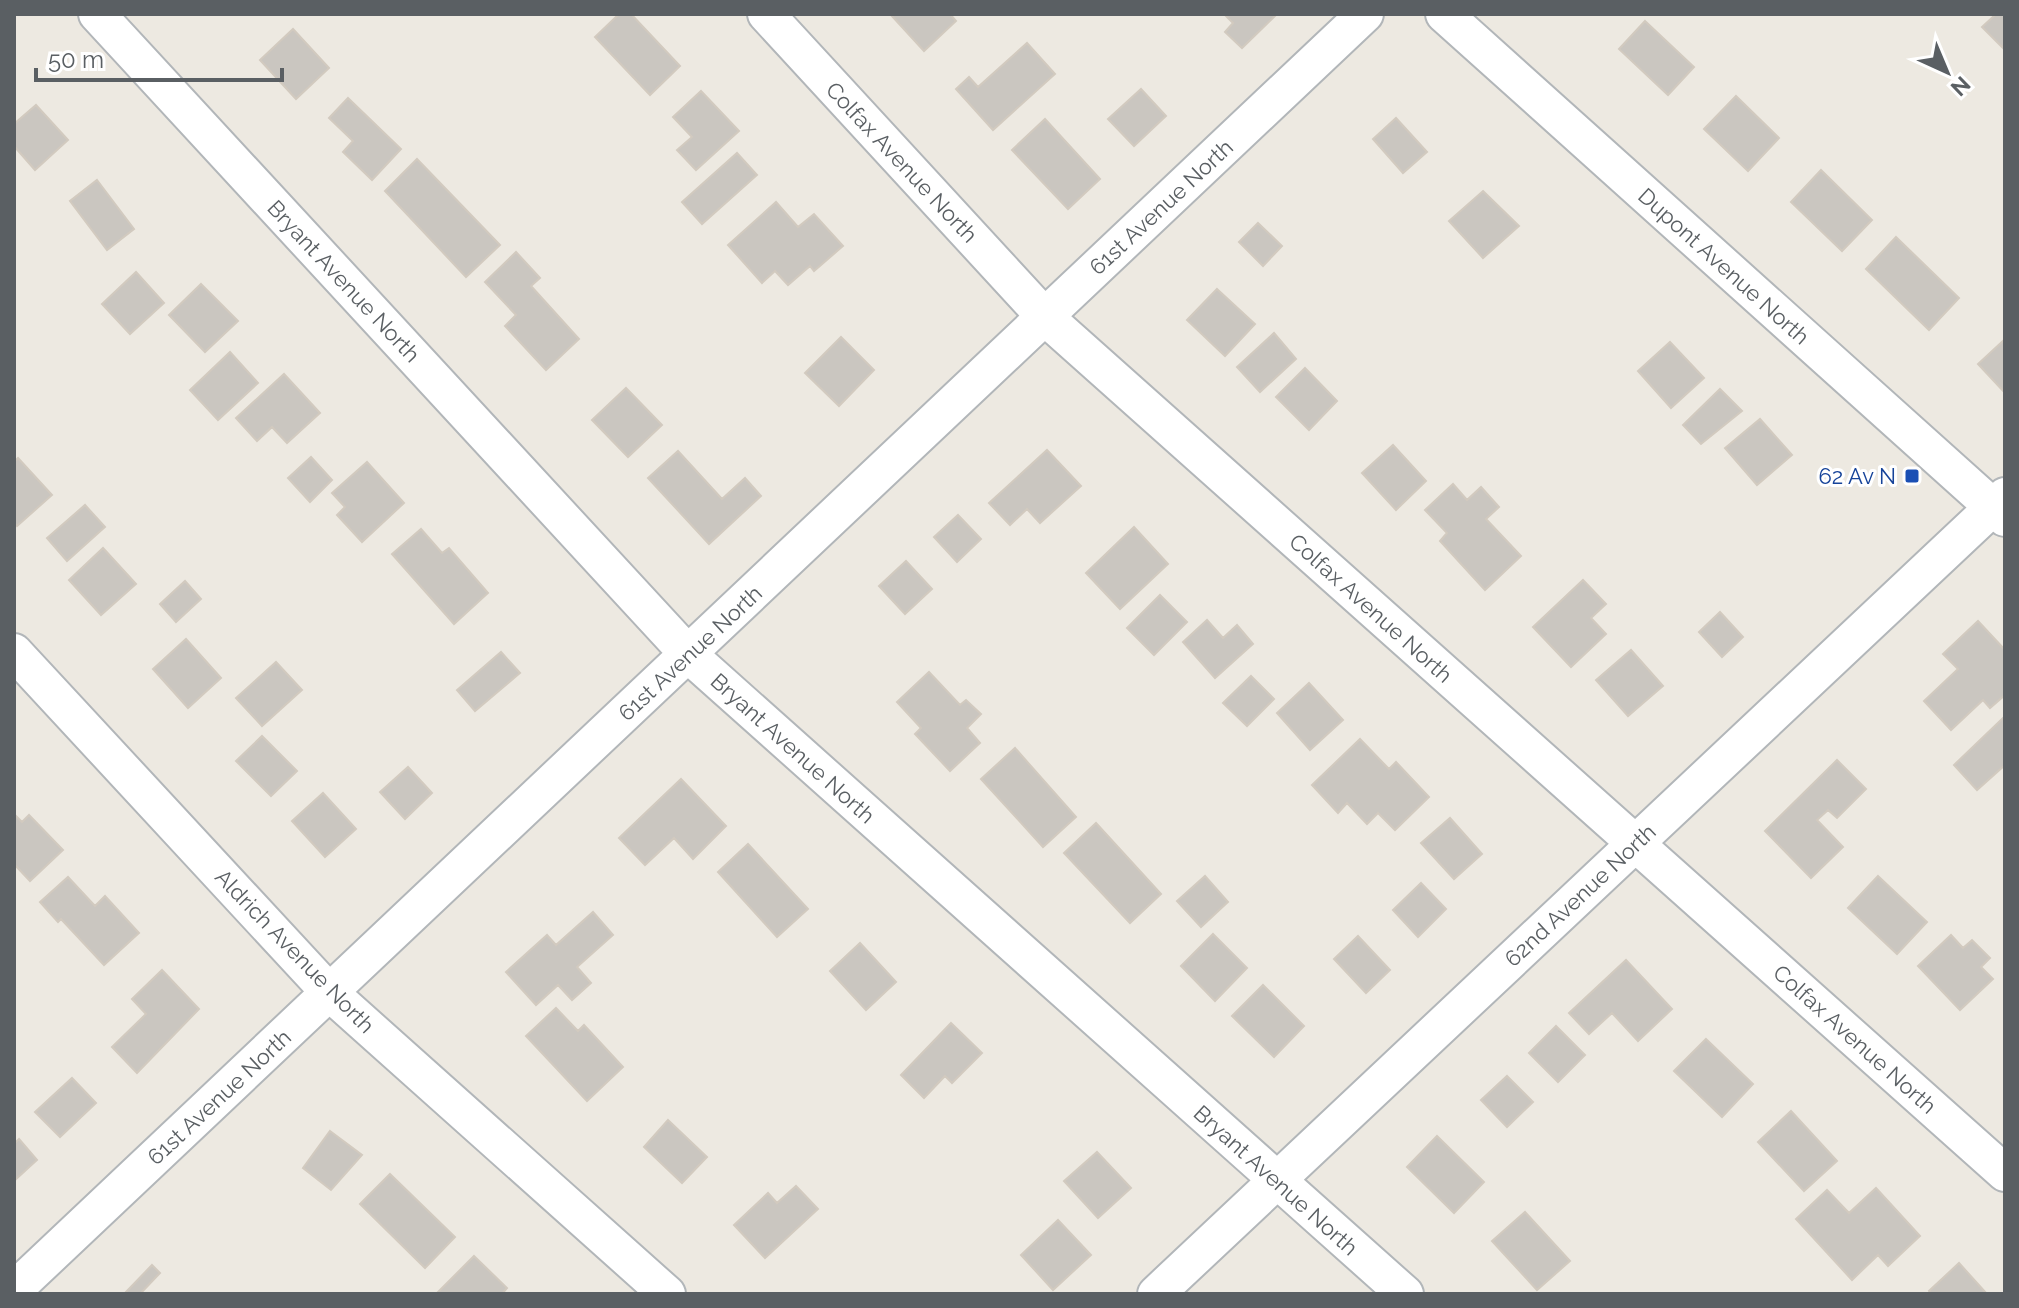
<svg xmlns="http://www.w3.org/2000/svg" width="2019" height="1308" viewBox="0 0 2019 1308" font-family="Raleway,sans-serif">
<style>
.building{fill:#cac6c0;stroke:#d2cabf;stroke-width:2}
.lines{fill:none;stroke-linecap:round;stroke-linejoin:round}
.minor-casing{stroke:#b2b6b9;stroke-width:40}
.minor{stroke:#fff;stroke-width:36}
.transit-dot{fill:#1a4fb4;stroke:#fff;stroke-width:3}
.labels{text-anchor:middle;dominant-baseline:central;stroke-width:6;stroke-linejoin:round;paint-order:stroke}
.street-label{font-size:22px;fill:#5a5f63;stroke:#fff}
.transit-label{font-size:22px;fill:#164399;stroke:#fff;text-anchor:end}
</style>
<rect width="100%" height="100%" fill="#ede9e1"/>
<path class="building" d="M619,14h12l49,52 -30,29 -55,-58z
M890,14h60l6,7 -32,30z
M1224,14h53l-35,34 -17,-16 8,-9z
M1996,14h9v36l-23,-23z
M1645,21l49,46 -26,28 -49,-46z
M293,29l36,39 -33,31 -36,-39z
M1027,43l28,31 -62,56 -37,-41 13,-12 9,10z
M1141,89l25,27 -32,30 -26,-27z
M701,91l38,40 -43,39 -19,-20 15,-13 -19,-20z
M1736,96l43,42 -31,33 -44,-42z
M348,98l53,51 -29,31 -29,-28 10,-11 -24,-23z
M36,105l32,35 -33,30 -21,-24v-22z
M1396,118l31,34 -24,21 -30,-34z
M1045,119l55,60 -32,30 -56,-59z
M737,153l20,22 -55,49 -20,-22z
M417,159l83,86 -34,32 -81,-86z
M1821,170l51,50 -30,31 -51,-49z
M97,180l37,49 -27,21 -37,-49z
M1483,191l36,35 -36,32 -34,-37z
M776,202l22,25 16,-13 29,32 -29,25 -4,-5 -22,19 -13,-14 -13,12 -34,-38z
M1258,223l24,23 -19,20 -24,-24z
M1896,237l63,61 -30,32 -63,-61z
M516,252l24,26 -9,8 48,53 -33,31 -41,-44 11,-11 -31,-33z
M136,272l28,31 -34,31 -28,-30z
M201,284l37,37 -33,31 -36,-37z
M1217,289l38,35 -30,32 -38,-36z
M1274,333l22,26 -36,33 -23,-25z
M841,337l33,33 -35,36 -34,-33z
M2005,339v54l-27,-29z
M1670,342l34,36 -33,30 -33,-37z
M230,352l28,31 -40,37 -28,-30z
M1305,368l32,33 -28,29 -33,-33z
M284,374l36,39 -33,30 -15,-16 -15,14 -21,-23z
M626,388l36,37 -34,32 -36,-37z
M1720,389l22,22 -41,33 -18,-19z
M1760,419l32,36 -35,30 -32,-37z
M1393,445l33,36 -30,29 -34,-37z
M1047,450l34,36 -41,37 -13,-14 -17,16 -21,-22z
M678,451l44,48 23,-21 16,18 -52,48 -61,-66z
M311,457l21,23 -22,22 -22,-24z
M18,458l34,37 -35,31 -3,-4v-60z
M367,462l37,41 -42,39 -25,-27 8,-8 -13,-14z
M1453,484l14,16 14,-13 18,20 -13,12 35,37 -36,34 -45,-49 7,-8 -22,-23z
M85,505l20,22 -38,34 -20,-23z
M958,515l23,24 -24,23 -23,-25z
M1134,527l34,37 -48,45 -34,-36z
M421,529l21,24 7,-5 39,45 -34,31 -62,-70z
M103,548l33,36 -35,31 -32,-35z
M906,561l26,28 -27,25 -26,-28z
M1583,580l23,24 -15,14 15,16 -35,33 -38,-40z
M185,581l16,18 -25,23 -16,-18z
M1160,595l27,27 -33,33 -27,-27z
M1720,612l23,25 -21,20 -23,-25z
M1207,620l16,18 14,-13 16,19 -38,34 -32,-36z
M1978,621l27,29v45l-15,13 -7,-8 -32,30 -27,-29 34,-32 -15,-15z
M186,639l35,39 -33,30 -35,-39z
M1631,650l32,36 -35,30 -32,-36z
M501,652l19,21 -45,38 -18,-21z
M276,662l26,28 -40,36 -26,-28z
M929,672l31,33 6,-5 15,14 -14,14 13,15 -30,28 -35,-37 6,-6 -24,-26z
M1251,676l23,23 -27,27 -24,-23z
M1309,683l34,37 -33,30 -33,-37z
M2005,716v49l-28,25 -23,-25z
M262,736l35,35 -26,25 -35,-35z
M1360,739l29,30 7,-7 33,35 -34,33 -17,-17 -11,11 -20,-21 -9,10 -26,-28z
M1015,748l61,69 -33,30 -62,-68z
M1837,760l29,29 -29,29 -9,-8 -11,10 26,27 -32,31 -46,-47z
M408,767l24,26 -27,26 -25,-27z
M681,779l45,47 -33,33 -19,-21 -29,27 -26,-27z
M323,793l33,36 -31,28 -33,-36z
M14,814l8,8 7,-7 34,35 -33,31 -16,-17z
M1450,818l32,36 -28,25 -33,-36z
M1096,823l65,71 -31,29 -66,-70z
M748,844l60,65 -31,28 -59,-65z
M1205,876l23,26 -27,25 -24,-26z
M1878,876l49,46 -30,32 -49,-46z
M68,877l27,29 10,-10 34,37 -35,32 -43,-46 -3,3 -18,-20z
M1421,883l25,26 -28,28 -25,-27z
M593,912l20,23 -36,32 14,16 -19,17 -14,-15 -22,20 -30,-33 41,-37 9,10z
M1213,934l34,34 -32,33 -34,-35z
M1951,935l12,13 9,-8 18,18 -9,9 12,12 -33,31 -42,-44z
M1358,936l32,34 -24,23 -32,-34z
M860,943l36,39 -30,28 -36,-39z
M1626,960l46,49 -34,32 -26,-28 -23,21 -20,-21z
M162,970l37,39 -62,64 -25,-26 34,-33 -14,-15z
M1263,985l41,41 -30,31 -42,-41z
M556,1008l22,23 6,-6 39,42 -36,34 -61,-65z
M951,1023l31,30 -30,30 -7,-7 -21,22 -23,-23z
M1556,1026l29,29 -27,27 -29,-29z
M1706,1039l47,45 -31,33 -48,-46z
M1507,1076l26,26 -26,25 -26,-27z
M72,1078l24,25 -36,34 -25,-25z
M1791,1111l46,50 -33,30 -46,-49z
M668,1120l39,37 -25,26 -38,-36z
M330,1131l32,24 -31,35 -28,-22z
M1437,1136l47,46 -30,31 -47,-46z
M19,1139l18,21 -23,21v-37z
M1097,1152l34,36 -33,30 -34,-37z
M390,1174l65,63 -30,31 -65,-64z
M796,1186l22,23 -53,49 -31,-33 34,-32 9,10z
M1876,1188l44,48 -32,30 -10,-11 -26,25 -56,-61 31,-29 22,23z
M1525,1212l45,49 -33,29 -45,-49z
M1058,1220l33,35 -38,35 -32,-35z
M474,1256l33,32 -5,6h-66z
M1959,1263l28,31h-56l-2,-3z
M152,1265l8,8 -20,21h-16z"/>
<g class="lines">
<defs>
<path id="minor" d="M97,14l592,641 716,639
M766,14l279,303 960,856
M1444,14l561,504
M14,652l316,341 337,301
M14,1290l1351,-1276
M1156,1294l849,-798"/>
</defs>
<use href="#minor" class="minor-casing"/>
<use href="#minor" class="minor"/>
</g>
<rect class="transit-dot" x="1904" y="468" width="16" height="16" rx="4"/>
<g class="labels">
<g class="street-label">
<text transform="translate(902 162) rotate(47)">Colfax Avenue North</text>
<text transform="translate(1161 207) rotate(-43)">61st Avenue North</text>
<text transform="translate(1724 266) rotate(42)">Dupont Avenue North</text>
<text transform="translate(344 281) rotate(47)">Bryant Avenue North</text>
<text transform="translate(1371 608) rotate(42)">Colfax Avenue North</text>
<text transform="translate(690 653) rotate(-43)">61st Avenue North</text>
<text transform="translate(793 748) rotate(42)">Bryant Avenue North</text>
<text transform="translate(1580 895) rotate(-43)">62nd Avenue North</text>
<text transform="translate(295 951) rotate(46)">Aldrich Avenue North</text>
<text transform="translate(1855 1039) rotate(42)">Colfax Avenue North</text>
<text transform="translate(219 1097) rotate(-43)">61st Avenue North</text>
<text transform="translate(1276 1180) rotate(42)">Bryant Avenue North</text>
</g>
<g class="transit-label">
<text x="1896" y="476">62 Av N</text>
</g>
</g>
<rect width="2019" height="1308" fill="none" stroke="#5a5f63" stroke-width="32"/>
<g transform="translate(1947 72) rotate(136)" stroke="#ffffff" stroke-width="6" paint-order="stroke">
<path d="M0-6L14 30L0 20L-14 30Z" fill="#5a5f63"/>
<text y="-12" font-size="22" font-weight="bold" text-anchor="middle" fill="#5a5f63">N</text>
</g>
<path d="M36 68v12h246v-12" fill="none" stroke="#5a5f63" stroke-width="4"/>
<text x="48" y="68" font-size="24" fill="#5a5f63" stroke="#ffffff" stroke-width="6" paint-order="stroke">50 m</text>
</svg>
